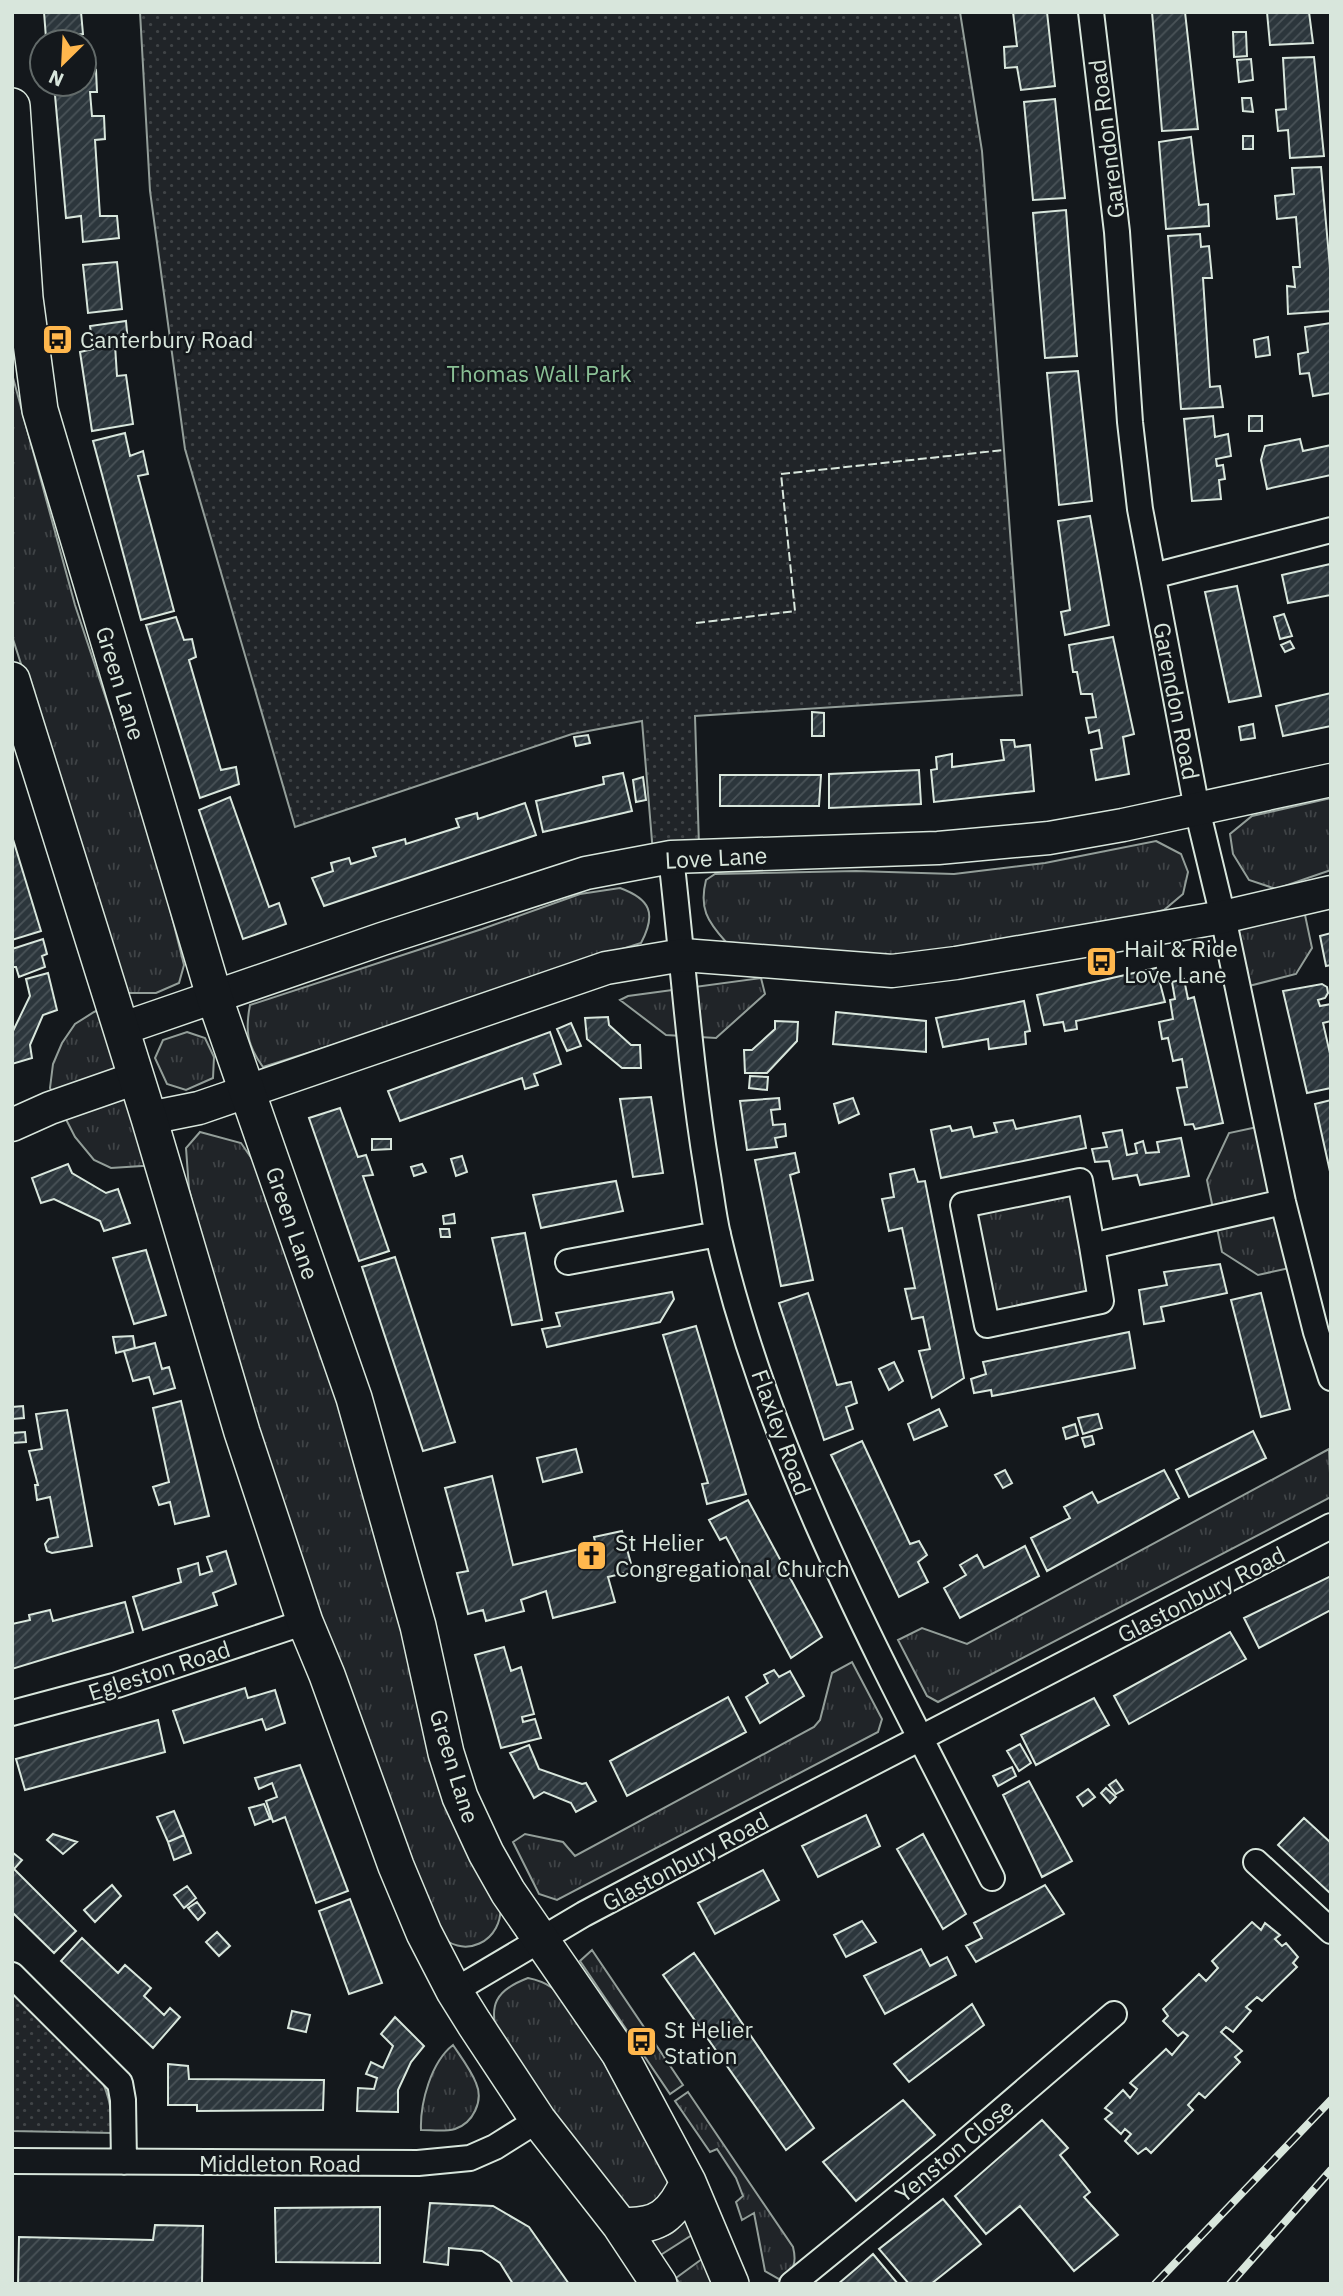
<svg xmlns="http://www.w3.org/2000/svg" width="1343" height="2296" viewBox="0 0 1343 2296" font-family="'IBM Plex Sans',sans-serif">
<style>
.grass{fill:url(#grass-tufts);stroke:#939e99;stroke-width:2}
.park{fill:url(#park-dots);stroke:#939e99;stroke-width:2}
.building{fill:url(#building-hatch);stroke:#d8e6dc;stroke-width:2}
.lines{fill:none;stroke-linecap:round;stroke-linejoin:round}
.minor-casing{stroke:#d8e6dc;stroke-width:28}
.tertiary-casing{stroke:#d8e6dc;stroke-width:35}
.secondary-casing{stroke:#d8e6dc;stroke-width:38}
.minor{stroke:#14181c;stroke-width:24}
.tertiary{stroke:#14181c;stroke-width:32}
.secondary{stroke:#14181c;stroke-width:35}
.rail-casing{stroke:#d8e6dc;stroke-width:8}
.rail{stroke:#14181c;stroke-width:5;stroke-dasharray:16;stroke-linecap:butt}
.fence{stroke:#d8e6dc;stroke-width:2;stroke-dasharray:9 3.5;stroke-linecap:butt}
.labels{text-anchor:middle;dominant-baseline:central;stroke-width:5;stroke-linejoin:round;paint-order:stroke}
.street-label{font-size:23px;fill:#d8e6dc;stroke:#14181c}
.poi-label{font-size:23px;fill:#d8e6dc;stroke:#14181c;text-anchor:start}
.park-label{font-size:23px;fill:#8ac095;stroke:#14181c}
</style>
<defs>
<pattern id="grass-tufts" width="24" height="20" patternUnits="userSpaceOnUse" patternTransform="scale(1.75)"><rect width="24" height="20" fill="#202428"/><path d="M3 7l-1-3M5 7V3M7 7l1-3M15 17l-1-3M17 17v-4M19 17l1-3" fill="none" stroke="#404447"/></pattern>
<pattern id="park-dots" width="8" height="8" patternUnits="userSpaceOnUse" patternTransform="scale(1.75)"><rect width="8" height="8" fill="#202428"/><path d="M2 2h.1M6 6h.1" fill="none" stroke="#404447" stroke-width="1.8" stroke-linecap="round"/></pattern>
<pattern id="building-hatch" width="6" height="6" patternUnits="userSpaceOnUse" patternTransform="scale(1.75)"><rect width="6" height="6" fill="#2c363c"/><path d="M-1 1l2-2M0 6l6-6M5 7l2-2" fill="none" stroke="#4a5358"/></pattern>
</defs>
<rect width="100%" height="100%" fill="#14181c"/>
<path class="grass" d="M12,374l63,231 77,232 32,128 -5,18 -23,10h-29l-115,-357z
M1331,798v72l-55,19 -27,-9 -16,-26 -3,-20 22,-18z
M1156,841l25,13 7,18 -5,22 -19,16 -79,20 -189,30 -170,-18c-19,-21 -27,-34 -20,-62l9,-6 141,-3 98,3 91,-11z
M620,888c30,11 37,25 21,55l-44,14 -64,25 -270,85c-16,-22 -18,-36 -13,-62l232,-76 98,-35z
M1301,896l11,52 -16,26 -51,13 -19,-74z
M761,978l4,16 -49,44 -50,-3 -46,-35 8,-4z
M108,1006l49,159 -46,3 -17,-8 -19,-23 -25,-49 3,-24 9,-21 13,-19 19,-12z
M187,1032l18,6 9,19 -1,21 -27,12 -19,-6 -12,-26 8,-18z
M1262,1126l32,141 -36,8 -36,-23 -15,-72 22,-47z
M200,1132l41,11 27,39 67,207 75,274 90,239c6,40 -40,61 -63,29l-200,-545 -48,-197 -3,-41z
M1074,1190l21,108 -103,18 -21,-107z
M1329,1449l2,48 -393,205 -11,-6 -29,-56 24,-12 45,16z
M852,1662l30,57 -4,13 -321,168 -18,-6 -26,-52 12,-8 38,8 12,14 239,-129 6,-7 12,-47z
M592,1950l91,135 -13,9 -90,-133z
M528,1978c20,4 29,12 42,27l97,165c3,23 -3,29 -20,43l-22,-3 -126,-171c-12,-34 -3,-49 29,-61z
M453,2045c8,12 18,25 23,38 8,18 -3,40 -21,46 -10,3 -23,1 -34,1 -1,-27 10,-68 32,-85z
M688,2092l105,155c4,16 1,25 -14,32l-14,-8 -11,-58 -12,7 -6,-18 7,-6 -7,-18 -19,-29 -7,3 -35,-51z
M687,2213l8,20 -36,23 -13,-17c22,-1 32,-6 41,-26z
M706,2256l11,28h-37l-4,-6z"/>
<path class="park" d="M140,12h820l22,139 40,544 -327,21 4,130 -46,7 -11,-132 -70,13 -277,93 -110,-378 -35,-258z
M12,1987l89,92c9,18 11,34 11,54l-100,-2z"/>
<path class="building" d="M44,12h37l2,22 -37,4z
M1013,12h34l8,74 -34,4 -4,-23 -12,1 -1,-21 13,-1z
M1152,12h33l13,117 -36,2z
M1267,12h42l4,31 -43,2z
M1233,32h13l1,24 -13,1z
M85,41l3,30 8,-1 1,22h-7l2,24h12l1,23 -10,1 5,76h17l2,22 -36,4 -2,-26 -15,2 -12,-134h30v-42h-7z
M1314,57l10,99 -34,2 -2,-28 -10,1 -2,-21 10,-1 -3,-51z
M1251,59l2,21 -14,2 -2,-22z
M1242,98h9l2,14 -10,-1z
M1055,99l10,99 -32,2 -9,-98z
M1243,136h10v13h-10z
M1191,137l8,68 9,-1 1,22 -43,3 -7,-87z
M1321,167l10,112v32l-43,3 -1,-28 8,1 -2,-20h7l-4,-50 -19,2 -2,-23 19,-2 -2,-26z
M1066,210l11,146 -32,2 -12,-145z
M1200,234l1,13 8,-1 3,32h-9l7,109 10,-1 3,21 -42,2 -13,-173z
M117,262l5,47 -34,4 -5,-48z
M126,321l2,22 -13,2 2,31 9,-1 7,49 -41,7 -12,-79 13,-3 -3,-23z
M1331,323v70l-18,3 -4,-23 -9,1 -2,-20 10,-2 -3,-25z
M1268,337l2,18 -14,2 -2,-17z
M1078,371l14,130 -33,4 -12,-132z
M1213,416l2,21 13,-3 3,22 -15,3 1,7 6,-1 2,14 -6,1 2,19 -29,2 -8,-82z
M1249,416h13v15h-13z
M125,433l5,23 13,-5 5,23 -10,2 36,135 -33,9 -48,-179z
M1300,439l3,12 28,-6v30l-64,14 -6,-29 4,-14z
M1090,516l19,109 -44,10 -4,-23 9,-2 -12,-89z
M1330,564l1,31 -43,8 -6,-28z
M1237,586l24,110 -32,6 -24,-110z
M1284,614l8,22 -12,3 -6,-22z
M176,617l8,23 8,-1 4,18 -7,3 32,110 15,-3 3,17 -39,14 -54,-173z
M1113,637l21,97 -11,3 6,37 -33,6 -5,-30 11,-2 -3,-18 -10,3 -3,-15 10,-1 -4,-23h-11l-4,-22h-4l-4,-27z
M1290,641l4,7 -9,4 -4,-7z
M1331,693v33l-48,10 -7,-30z
M812,712l12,1v23h-12z
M1253,724l2,14 -14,2 -2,-13z
M588,735l2,8 -14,3 -2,-9z
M1001,740h13l1,7 15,-2 4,46 -100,11 -3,-32 6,-1 -1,-12 16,-3v13l52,-7z
M919,770l2,34 -92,4v-34z
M623,773l9,38 -89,21 -7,-31 68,-17 -1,-7z
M720,775h101l-2,31h-99z
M643,777l3,23 -10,2 -3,-22z
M230,797l39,110 10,-4 7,21 -43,15 -44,-129z
M525,803l11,32 -212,71 -12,-28 21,-7 -2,-8 18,-5 2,6 25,-8 -3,-8 32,-9 1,5 53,-17 -3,-8 21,-6 1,6z
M12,836l29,95 -29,9z
M1331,933v32l-5,1 -6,-30z
M43,939l4,15 -5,2 3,11 -26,10 -3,-10h-4v-18z
M1156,968l9,34 -89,19 1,8 -12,2 -2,-9 -19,3 -7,-30z
M48,973l9,37 -14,5 -13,30 2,13 -20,6v-31l18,-37 -4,-17z
M1184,979l4,20 6,-2 29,126 -28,6 -2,-5 -8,1 -8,-37 10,-1 -5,-28 -9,2 -5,-23 -6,1 -3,-17 14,-3 -3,-19 5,-1 -3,-17z
M1322,984l5,3 1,6 -3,5 -7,2 2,6 11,-2v17l-8,2 8,35v30l-24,5 -24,-102z
M1024,1001l6,30 -5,1 1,12 -37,5 -1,-10 -45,8 -7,-29z
M836,1012l90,9v31l-93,-8z
M608,1017l1,8 22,20h9l1,23h-19l-35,-29 -2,-21z
M775,1021l23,1 -1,19 -30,32h-22l-1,-23h8l23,-21z
M571,1023l10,23 -14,5 -10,-22z
M550,1032l11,32 -27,10 4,11 -13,4 -3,-11 -122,43 -12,-30z
M750,1076l18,1 -1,13 -18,-2z
M651,1097l12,76 -30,4 -13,-78z
M779,1098l1,11 -9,1 2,15 12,-1 1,12 -11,2 2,9 -30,3 -7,-49z
M853,1098l6,16 -20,9 -5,-19z
M1331,1100v76l-16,-72z
M340,1108l18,49 8,-2 7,20 -10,1 26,75 -30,10 -50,-143z
M1080,1116l6,32 -145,30 -10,-48 19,-4 2,5 19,-4 3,10 23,-5 -3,-9 19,-3 3,9z
M1122,1130l5,25 10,-2 -2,-9 8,-3 3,12 13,-1 -2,-10 24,-4 8,38 -49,9 -3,-10 -24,4 -4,-18 -14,1 -3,-13 15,-2 -4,-14z
M372,1139h19v10l-19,1z
M795,1153l4,19 -9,3 23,105 -32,6 -26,-126z
M462,1156l5,16 -11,4 -5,-17z
M68,1164l4,9 34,20 12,-4 12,34 -26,8 -4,-10 -46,-22 -13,4 -9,-25z
M422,1164l4,8 -12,4 -3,-9z
M914,1169l4,13 7,-1 39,197 -32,20 -13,-47 11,-2 -7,-32 -11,2 -7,-30 10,-1 -13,-60 -13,3 -7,-32 12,-2 -4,-23z
M616,1181l7,30 -82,17 -8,-33z
M454,1214l1,9 -11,1 -1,-8z
M440,1229h9l1,8h-9z
M525,1233l17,87 -30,5 -20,-87z
M146,1250l20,65 -32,9 -21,-66z
M395,1257l60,185 -32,9 -61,-184z
M1220,1264l7,29 -66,14 3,14 -20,3 -5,-34 28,-5 -3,-13z
M672,1292l2,7 -14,23 -113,25 -5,-18 18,-3 -4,-13z
M808,1293l29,92 14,-3 6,21 -11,4 7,22 -29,11 -45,-137z
M1261,1293l29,116 -29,8 -30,-117z
M696,1326l50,168 -39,10 -5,-20 6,-1 -45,-148z
M1129,1332l6,36 -143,28 -1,-6 -17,3 -3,-14 15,-5 -3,-12z
M133,1336l2,12 -19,5 -3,-16z
M155,1343l7,26 7,-2 6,21 -21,6 -5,-17 -16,4 -9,-30z
M894,1362l9,19 -14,9 -10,-21z
M181,1401l28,115 -34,8 -5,-22 -11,3 -6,-18 16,-5 -16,-74z
M23,1406l1,12 -12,1v-12z
M939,1409l8,17 -33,14 -6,-16z
M67,1410l25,136 -40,7 -5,-2 -2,-7 4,-5 9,-2 -8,-40 -13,3 -2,-15h3l-9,-34 13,-2 -6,-35z
M1098,1414l4,14 -19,6 -5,-16z
M1075,1424l3,11 -12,4 -3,-11z
M1253,1431l13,27 -77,39 -13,-27z
M25,1432l1,10 -14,1v-10z
M1092,1436l2,8 -9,3 -3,-9z
M862,1441l48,103 9,-3 8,14 -9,7 10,20 -29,15 -68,-142z
M576,1449l6,23 -39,10 -6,-24z
M1005,1470l7,13 -9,5 -8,-13z
M1164,1470l15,28 -132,73 -16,-33 39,-20 -6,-11 28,-15 6,11z
M492,1476l21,89 83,-20 -2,-8 28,-6 11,40 -25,6 7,25 -62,16 -7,-27 -25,9 3,11 -38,10 -3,-11 -15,4 -11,-41 11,-2 -23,-83z
M748,1500l74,137 -31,21 -65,-121 -6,3 -11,-20z
M1025,1546l14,30 -79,42 -16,-30 22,-13 -6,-10 17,-10 7,13z
M226,1551l10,33 -23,9 4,12 -74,25 -10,-33 48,-15 -3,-13 20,-6 2,12 12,-4 -5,-14z
M1331,1576v34l-72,38 -15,-30z
M125,1602l8,30 -121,37v-45l18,-4 -1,-5 21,-5 3,11z
M1230,1632l16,27 -117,65 -15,-28z
M504,1647l7,24 10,-4 13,47 -12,3 1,5 12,-3 6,19 -40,10 -26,-93z
M774,1670l5,7 11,-6 14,25 -44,27 -14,-26 22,-14 -4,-8z
M245,1688l3,10 27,-8 10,33 -19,7 -4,-11 -78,24 -11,-32z
M728,1697l18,35 -119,64 -17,-35z
M1094,1698l15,27 -73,40 -15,-30z
M158,1720l7,32 -140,38 -9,-31z
M1020,1744l11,19 -12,8 -12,-20z
M529,1745l10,24 43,15 4,-1 10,18 -20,11 -5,-9 -27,-11 -10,6 -24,-45z
M300,1765l48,126 -32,12 -31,-86 -12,5 -7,-21 11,-4 -5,-14 -13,6 -4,-11z
M1012,1767l4,9 -18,10 -5,-10z
M1116,1780l7,10 -7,4 -7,-9z
M1029,1781l43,80 -30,16 -39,-82z
M1106,1788l10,9 -6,6 -9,-10z
M1088,1789l7,8 -12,9 -6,-9z
M264,1804l6,15 -15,6 -6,-17z
M174,1811l10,24 -16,7 -11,-25z
M866,1815l14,31 -62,31 -16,-31z
M1304,1818l27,25v51l-53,-49z
M53,1834l24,8 -14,12 -16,-14z
M923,1834l43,80 -23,15 -46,-80z
M184,1835l7,18 -17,7 -6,-18z
M12,1852l10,8 -8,9 62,62 -22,22 -42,-41z
M763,1870l16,30 -64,34 -17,-31z
M112,1885l9,11 -26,26 -11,-12z
M1045,1885l19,29 -88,48 -10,-16 16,-8 -8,-15z
M187,1886l9,12 -12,10 -10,-13z
M350,1899l32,84 -33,11 -30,-83z
M197,1902l8,11 -7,7 -10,-12z
M862,1921l14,21 -30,15 -12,-22z
M1252,1922l9,8 4,-7 15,12 -5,4 7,7 4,-3 12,14 -5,6 4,4 -35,34 -5,-4 -11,10 5,4 -18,21 -7,-5 -5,5 21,19 -7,6 5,5 -35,36 -6,-5 -11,12 5,5 -42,43 -5,-5 -8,6 -13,-13 6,-7 -6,-5 -4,5 -16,-15 7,-6 -7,-5 18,-18 7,8 7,-9 -7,-6 36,-34 6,6 16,-19 -5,-4 -5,4 -15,-15 5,-5 -5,-7 36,-35 7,7 12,-13 -6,-7z
M217,1932l13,14 -11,10 -13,-14z
M82,1938l36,35 7,-8 26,23 -7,8 20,19 6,-7 10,9 -27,31 -92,-87z
M921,1949l9,17 17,-9 9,18 -71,39 -21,-38z
M694,1953l120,175 -28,22 -123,-175z
M972,2004l12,21 -75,57 -15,-18z
M292,2011l18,4 -4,17 -18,-4z
M395,2017l29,29 -13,16 -13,28v22l-41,-1 1,-23 16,1 3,-11 -11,-4 5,-12 12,6 10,-22 -12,-12z
M168,2064l20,2 1,13 135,1 -1,30 -126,1v-6h-29z
M903,2100l32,35 -79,66 -33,-39z
M1042,2120l26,28 -8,7 30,37 -6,5 34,38 -44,36 -54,-65 -34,28 -31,-38z
M943,2199l38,45 -50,40h-22l-30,-35z
M430,2203l63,3 36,21 40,57h-56l-13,-21 -18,-12 -33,-3 -1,17 -24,-3z
M380,2207v56l-104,-1 -1,-54z
M155,2225l48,1 -1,58h-184l1,-47 134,3z
M873,2254l25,30h-60l26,-22z"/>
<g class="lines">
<defs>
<path id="minor" d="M1091,12l26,220 13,190 10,87 57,300 26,108 60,285 33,130 15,46
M1153,576l178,-46
M671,857c12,104 19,210 36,313 4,22 6,44 11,65 53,228 169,436 274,643
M1092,1246l-12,-65 -117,24 24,120 114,-24 -9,-55 191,-44
M568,1262l150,-28
M12,1713l105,-28 188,-63
M1256,1862l75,69
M12,1975l108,108 3,17 1,62
M454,1991l130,-77 178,-94 569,-294
M12,2161l406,2 52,-5 25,-11 43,-27
M792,2284l152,-124 170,-146"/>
<path id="tertiary" d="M121,1029l261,-90 204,-66 85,-16 267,-9 111,-10 74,-13 208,-45
M149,1118l50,-10 407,-140 77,-13 209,16 64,-8 267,-46 108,-25
M12,1125l38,-17 86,-30"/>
<path id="secondary" d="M12,106l13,192 15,112 175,589 139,399 64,228 28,127 14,44 26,56 22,39 111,161 69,129 43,102
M12,680l137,438 93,314 63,190 22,53 69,191 28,67 30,58 20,32 64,97 82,105 39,59
M620,2225c38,3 53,-10 68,-43"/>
</defs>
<use href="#minor" class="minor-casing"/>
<use href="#tertiary" class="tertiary-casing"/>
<use href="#secondary" class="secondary-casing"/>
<use href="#minor" class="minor"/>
<use href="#tertiary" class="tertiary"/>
<use href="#secondary" class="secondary"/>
<defs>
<path id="rail" d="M1155,2284l176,-184
M1230,2284l101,-114"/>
</defs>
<use href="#rail" class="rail-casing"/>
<use href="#rail" class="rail"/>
<path class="fence" d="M696,623l99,-12 -14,-137 223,-24"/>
</g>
<defs>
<symbol id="bus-square" viewBox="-11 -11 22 22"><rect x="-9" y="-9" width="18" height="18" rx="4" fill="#ffb74d" stroke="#14181c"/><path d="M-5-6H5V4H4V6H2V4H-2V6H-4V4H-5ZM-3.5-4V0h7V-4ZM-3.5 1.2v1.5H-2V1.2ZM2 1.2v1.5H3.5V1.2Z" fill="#111"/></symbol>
<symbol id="church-square" viewBox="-11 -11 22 22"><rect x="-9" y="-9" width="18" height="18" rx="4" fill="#ffb74d" stroke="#14181c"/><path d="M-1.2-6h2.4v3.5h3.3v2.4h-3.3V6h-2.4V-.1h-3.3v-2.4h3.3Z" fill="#111"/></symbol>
</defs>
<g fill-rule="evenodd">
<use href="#bus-square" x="40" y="322" width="35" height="35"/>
<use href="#bus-square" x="1084" y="944" width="35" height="35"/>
<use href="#church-square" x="574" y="1538" width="35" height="35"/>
<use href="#bus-square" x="624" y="2024" width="35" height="35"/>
</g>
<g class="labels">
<g class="street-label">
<text transform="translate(1106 139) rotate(-97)">Garendon Road</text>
<text transform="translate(121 683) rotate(73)">Green Lane</text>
<text transform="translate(1177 701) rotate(79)">Garendon Road</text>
<text transform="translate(716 857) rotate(-3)">Love Lane</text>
<text transform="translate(293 1223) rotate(71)">Green Lane</text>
<text transform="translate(782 1432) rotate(70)">Flaxley Road</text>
<text transform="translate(1201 1594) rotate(-27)">Glastonbury Road</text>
<text transform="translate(159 1670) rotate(-18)">Egleston Road</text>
<text transform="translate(455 1766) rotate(73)">Green Lane</text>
<text transform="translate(685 1861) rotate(-28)">Glastonbury Road</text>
<text transform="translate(954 2150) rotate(-40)">Yenston Close</text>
<text x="280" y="2163">Middleton Road</text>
</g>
<g class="poi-label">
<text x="80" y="339">Canterbury Road</text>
<text x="1124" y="948">Hail &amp; Ride<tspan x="1124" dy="26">Love Lane</tspan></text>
<text x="615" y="1542">St Helier<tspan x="615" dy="26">Congregational Church</tspan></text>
<text x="664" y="2029">St Helier<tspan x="664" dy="26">Station</tspan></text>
</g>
<g class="park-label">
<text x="539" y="373">Thomas Wall Park</text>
</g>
</g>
<rect width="1343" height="2296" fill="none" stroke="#d8e6dc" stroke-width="28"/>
<g transform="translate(63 63) rotate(204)"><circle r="33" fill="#14181c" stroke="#626a69" stroke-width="2"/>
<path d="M0-5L12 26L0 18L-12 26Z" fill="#ffb74d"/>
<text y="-10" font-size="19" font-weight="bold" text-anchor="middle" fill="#d8e6dc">N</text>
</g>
</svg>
